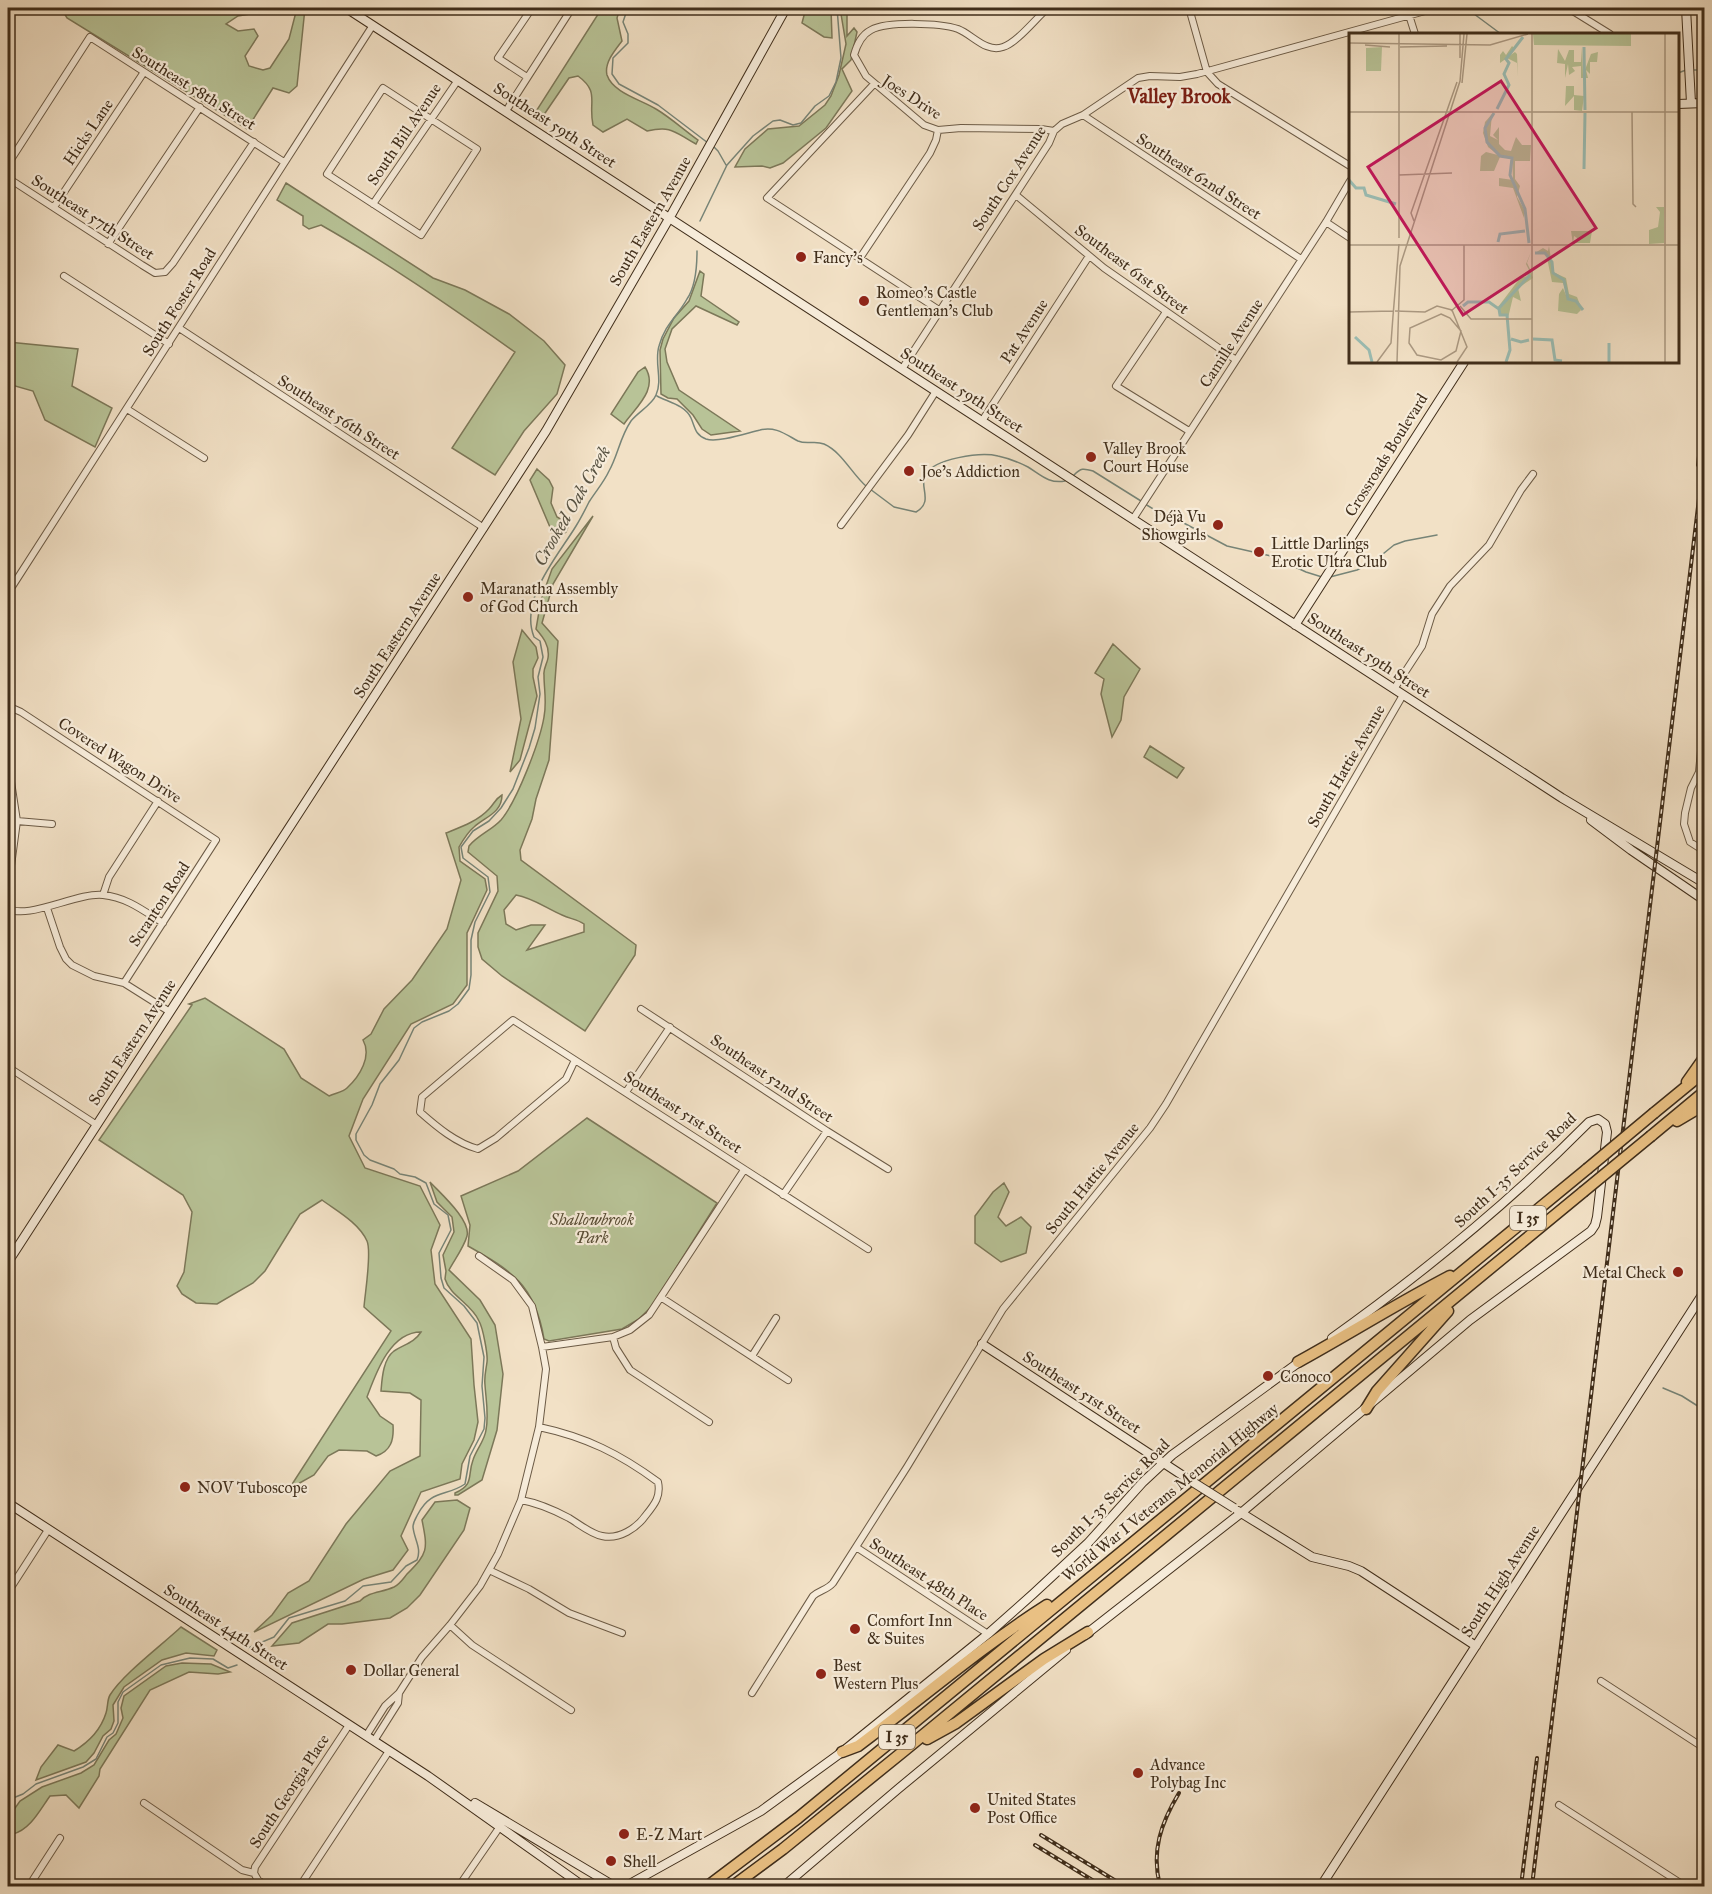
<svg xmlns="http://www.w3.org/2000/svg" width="1712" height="1894" viewBox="0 0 1712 1894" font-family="'IM FELL Great Primer',serif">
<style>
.green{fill:#b8c397;stroke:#7c7859;stroke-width:1.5;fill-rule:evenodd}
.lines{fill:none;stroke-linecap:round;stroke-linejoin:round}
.stream{stroke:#778477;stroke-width:1.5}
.street-casing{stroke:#6c5b46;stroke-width:8}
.secondary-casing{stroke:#402e1b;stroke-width:10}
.highway-casing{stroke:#402e1b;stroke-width:13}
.street{stroke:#f7ecda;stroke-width:6}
.secondary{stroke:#f7ecda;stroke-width:8}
.highway{stroke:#e9c083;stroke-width:10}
.rail-casing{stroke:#402e1b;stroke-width:4}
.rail{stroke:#f7ecda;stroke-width:1.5;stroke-dasharray:4.5;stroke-linecap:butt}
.secondary-bridge-casing{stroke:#402e1b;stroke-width:10;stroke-linecap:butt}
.highway-bridge-casing{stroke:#402e1b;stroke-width:13;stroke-linecap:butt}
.secondary-bridge{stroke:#f7ecda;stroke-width:8}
.highway-bridge{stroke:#e9c083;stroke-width:10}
.poi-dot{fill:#8f2418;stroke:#f7ecda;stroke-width:2}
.labels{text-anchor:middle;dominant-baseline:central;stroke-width:4.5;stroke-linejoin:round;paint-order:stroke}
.shield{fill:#f7ecda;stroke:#776754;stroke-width:1.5}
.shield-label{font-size:15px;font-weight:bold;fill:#402e1b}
.street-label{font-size:16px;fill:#402e1b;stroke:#f7ecda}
.poi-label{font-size:16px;fill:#402e1b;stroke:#f7ecda;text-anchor:start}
.park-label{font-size:16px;font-style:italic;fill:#584c34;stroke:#f7ecda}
.water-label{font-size:18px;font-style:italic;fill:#575242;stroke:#f7ecda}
.quarter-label{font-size:20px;font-weight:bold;fill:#7a1f14;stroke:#f7ecda}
.inset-river{fill:none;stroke:#9bbeb5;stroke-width:3}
.inset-road{fill:none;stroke:#ab9982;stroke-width:1.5}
.view{fill:#c2185b;fill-opacity:0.15;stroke:#c2185b;stroke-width:3}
.inset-edge{fill:none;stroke:#402e1b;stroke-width:3}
</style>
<rect width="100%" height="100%" fill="#f2e1c6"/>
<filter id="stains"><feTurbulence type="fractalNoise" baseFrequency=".00333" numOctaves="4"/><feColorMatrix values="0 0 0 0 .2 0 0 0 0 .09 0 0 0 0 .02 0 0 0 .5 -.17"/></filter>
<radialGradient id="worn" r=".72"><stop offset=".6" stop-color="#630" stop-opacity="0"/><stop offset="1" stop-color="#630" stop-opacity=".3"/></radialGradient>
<path class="green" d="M61,8h203l-3,4 -23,4 -12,8 12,7 16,-2 4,7 -13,20 4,10 14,4 7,-2 19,-29 8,-31h8l-8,78 -8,7 -16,-5 -26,41 -180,-111z
M602,8h18l-3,10 5,23c-7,9 -18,22 -15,34 6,18 35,25 49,34 15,9 28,21 42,31l-2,4c-21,-11 -23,-19 -49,-13l-20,-12 -24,13 -10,-7c-5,-23 7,-33 -15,-49l-9,2 -28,41 -8,-3z
M806,8h25l1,30 -8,-1 -22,-14z
M840,8h7v28l7,-8 3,4 -6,28 -9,9 10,22 -26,37 -43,35 -13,5 -8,-2 -27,1 10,-18 23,-20 31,-3 26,-21 6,-9 8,-21 7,-31z
M8,71l5,47 -5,16z
M286,183l147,95 32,12 44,24 35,27 21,24 -8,29 -33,37 -29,44 -43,-27 63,-96c-63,-44 -127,-89 -194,-127l-12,4 -6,-4v-9l-26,-16z
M700,271l4,3 -3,22 38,26 -2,3 -41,-19 -24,23 -7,20 2,13 12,28 61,41 -29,4 -9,-6 -9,-14 -16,-16 -9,-1 -7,-4 -1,-44 3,-11 11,-21 15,-17z
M8,342l70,7 -6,37 40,22 -17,39 -50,-27 -12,-29 -25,-7z
M645,367c14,22 -9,40 -21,57l-13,-10 27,-42z
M537,469l12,11 4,8 -2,15 6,14 12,7 -3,8 -11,7 -25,-59z
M593,516l-40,68 -11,39 16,18 -9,119 -13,39 -4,20 -12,31 1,10 115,85 -1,10 -50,76 -83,-55 -20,-17 -4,-12v-14l20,-42 -1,-15 -29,-24 1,-6c9,-11 23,-16 32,-26 16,-19 39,-79 43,-103 3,-15 0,-27 0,-42 -1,-6 3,-11 4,-17 2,-12 -5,-21 -12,-29l5,-29 11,-31zM516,895c17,3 30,13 46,20 8,4 15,4 22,9v8l-57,18 18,-25h-14l-15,5 -10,-6 -2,-14z
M522,630l14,17 2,11 -5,11v8l4,19 -17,64 -10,12 11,-53 -8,-57z
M1113,644l27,25 -16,28 -3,23 -9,17 -11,-43 3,-15 -9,-6z
M1150,746l34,22 -7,10 -33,-21z
M502,795c0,18 -17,22 -28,32 -6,5 -11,13 -15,20l1,14 25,18 2,11 -20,43v52l-14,19 -42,20 -48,75 -14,37 16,32 55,18 20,39 -9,25 4,34 36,55 3,46 4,37 -4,18 -12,24 -2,15 -39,13 -20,44 7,14 -15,20 -29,9 -110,53 18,-17 16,-22 21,-12 37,-57 44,-53 30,-15 1,-56 -11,-7 -29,-2c1,-12 2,-32 13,-40 11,-7 20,-8 27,-19 -31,0 -45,41 -54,65l13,19 13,9c1,15 -2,26 -17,31l-9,-5 -28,-1 -11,6 -14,19 -25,14 102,-158 -27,-24c1,-14 8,-55 3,-66 -8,-18 -30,-30 -45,-41l-22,14 -35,57 -12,12 -36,21 -21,-1 -14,-9 -5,-8 7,-14 8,-60 -9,-17 -84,-55 93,-135 -3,-1 16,-6 79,51 17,29 28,18c6,-3 14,-4 18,-8 13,-12 25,-32 16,-48l8,-6 13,-25 28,-29 35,-51 14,-49 -15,-47c15,-6 32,-12 43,-24 5,-5 6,-10 13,-14z
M587,1118l130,85 -65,103 -13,13 -17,10 -73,12 -5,-2c-9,-54 -32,-68 -76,-93l2,-21 -9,-29 57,-25z
M430,1182c10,11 41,38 37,54 -3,11 -12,23 -18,34l31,30 15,25 8,49 -6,56 -15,50 -24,15h-3v-2c20,-9 12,-17 18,-33 3,-10 12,-20 13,-30 3,-15 0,-30 -1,-45 -1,-9 1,-15 2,-23 1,-7 -4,-34 -8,-41 -7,-17 -29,-25 -34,-42l1,-8 -3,-16 11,-23 -2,-15 -15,-15z
M1004,1183l5,9 -11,25 8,9 15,-9 10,10 -5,26 -25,9 -26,-19v-27l18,-24z
M457,1500l13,8 -6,22 -44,65 -13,13 -17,10 -48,6h-14l-29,19 -27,3 20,-23 68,-22c10,-10 21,-8 34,-14 6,-3 9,-8 13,-13 21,-21 21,-24 15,-54l13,-18z
M181,1627l36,23 -3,6 -28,-3 -24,7 -38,27 -11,18 1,16 -3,8 -8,7 -9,17 -8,9 -50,18 5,-13 17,-22 16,6c15,-9 27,-22 32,-38 2,-6 1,-13 4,-18 13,-21 52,-50 71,-68z
M182,1663l29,1 19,8 -12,2 -29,-2 -39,18 -50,79 -1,7 -20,32 -13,-13 -16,1c-10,14 -20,34 -37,38l-5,-3v-13l12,-17 22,-14 39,-14 13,-8 15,-25 7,-6 7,-16 -2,-10 3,-12 42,-30z"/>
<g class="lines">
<path class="stream" d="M626,8v5l-3,9 5,12v9l-15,15 -1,16 7,10 39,21 50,38
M1466,8l35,26
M1693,70h11
M1678,73l8,-3
M714,147l4,4 8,14
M700,221l27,-56 26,-29 20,-15 7,-1 13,5 8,-2 14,-17 14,-10 7,-14 5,-24 -4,-50
M657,396c11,6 28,9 34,22 4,9 4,17 15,21 12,4 41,-6 54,-9 15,-4 25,4 38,11 9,4 17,-1 26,3 18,8 28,30 42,42
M1074,475c7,-7 9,-7 19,-4l48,30
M870,489l24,18 22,5c18,-10 3,-25 9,-37 9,-17 56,-23 73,-19 10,2 20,6 30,11 13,8 21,17 37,14
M1145,504l25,15 10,2 47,25 44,10 35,16 16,5
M1330,577l27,-7 16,-8 21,-17 11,-4 32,-6
M1663,1388l19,8 22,14
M248,1648l26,-11 15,-19 56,-17 18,-15 28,-4 15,-16 11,-6c5,-12 -3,-21 -4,-33 0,-5 3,-9 5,-13 13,-25 28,-17 47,-30l5,-28 14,-27 1,-11 -3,-32 2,-29 -7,-34 -13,-17 -20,-18 -3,-10 -2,-25 12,-23 -3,-15 -14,-11 -8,-21 -11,-6 -15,-3 -6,-5 -24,-9 -6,-5 -8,-15v-6l16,-29 8,-21 19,-24 15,-32 8,-6 27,-11 9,-7 11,-15 2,-14v-35l4,-18 15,-30 -2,-15 -25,-19 -2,-11 12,-16 16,-10 12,-13 12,-19 16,-41 6,-20 5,-34 -2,-17 5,-20 -3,-16 -6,-4c-15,-38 24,-81 42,-111 5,-8 9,-16 13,-24 7,-11 15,-20 20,-31 9,-16 11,-34 22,-50 7,-9 21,-16 25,-26 7,-15 -2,-33 3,-49 6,-22 18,-29 28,-47 9,-13 10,-32 10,-48
M8,1800l15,-6 13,-10 47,-17 13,-8 11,-22 6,-4 5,-10v-21l5,-10 38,-27 29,-7 23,1 15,9 9,-3"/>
<defs>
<path id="street" d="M1048,8c-12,10 -30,34 -45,39 -17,6 -30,-12 -45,-18 -18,-6 -70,-8 -87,1 -10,5 -14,15 -17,25l12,21 58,49 14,5 23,-2 80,1 13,2
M1189,8l18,64 11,12 132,82
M1568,8l42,26
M1409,15l6,19
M527,77l-29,-19 34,-50
M874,84l-107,114 172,112
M383,88l94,61 -56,86 -94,-61z
M506,111l66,-103
M1083,115l218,144
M8,164l82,-127 194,125
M8,178l134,87 13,8 10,-1 8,-9 81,-121
M1016,195l88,73 132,92
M373,204l85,-124
M54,207l90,-135
M1326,222l24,16
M108,244l92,-137
M860,258l70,-105 6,-13 2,-10
M64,276l105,68
M1166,312l-50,74 73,45
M179,328l305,200
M902,369l147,-226 5,-12 8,-7 21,-9 55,-37 12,-2 30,1 17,-3 239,-66
M127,409l77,49
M982,421l107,-165
M1133,519l193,-297 24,-41
M841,525l67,-90 28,-44
M8,593l365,-568
M1394,689l28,-43 10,-32 18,-28 39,-41 32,-55 12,-16
M8,709l4,-1 9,4 195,128 -92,143
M1704,742l-3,9 -2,21 -8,16 -6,25 -1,11 6,18 14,9
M8,762l9,59 -9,67
M17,821l35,3
M103,895l6,-18 49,-76
M8,908c17,13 70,-16 95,-13 23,2 41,16 60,28
M47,908l13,39 6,12 6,6 22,11 30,7 46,29
M641,1009l186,122 61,38
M575,1060l-9,19 -70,59 -18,11c-22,-6 -41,-22 -58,-37l2,-15 91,-77 355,229
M8,1067l89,58
M626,1092l44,-65
M783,1195l44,-64
M662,1298l126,82
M1696,1305l8,6
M613,1337l3,11 14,22 79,52
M542,1347l71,-10 17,-7 19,-15 95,-145
M752,1356l24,-38
M521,1500c17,3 33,10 48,18 10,6 22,16 33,18 17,4 35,-8 44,-21 9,-11 15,-19 12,-33 -38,-28 -72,-45 -119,-55
M856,1547l132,87
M489,1570l40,19 40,24 53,20
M8,1592l40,-62
M450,1625l22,20 99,65
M1601,1681l103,67
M399,1693l23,-36 28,-32 30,-39 18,-32 23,-54 18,-73 7,-58 -4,-22 -10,-41 -19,-26 -34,-24
M752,1693l61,-97c7,-6 14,-6 20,-13l74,-116 96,-158 147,-181 16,-24 237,-409
M366,1736l19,-30 14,-13 -1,10 -24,38
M144,1803l98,67 12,3 4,7 8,6
M1559,1805l126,81
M254,1873l1,-6 94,-142
M29,1886l31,-48
M300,1886l89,-135
M459,1886l42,-61"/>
<path id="secondary" d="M346,8l1216,790 142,85
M1686,8l5,95
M1678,104l26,-1
M1295,625l169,-263
M1591,820l40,30 73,50
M8,1262l538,-831 124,-214 116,-209
M982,1344l206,135
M8,1503l420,273 155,110
M1238,1511l74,46 37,9 12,5 115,75
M1085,1635l156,-122 229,-193 121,-89 4,-6 2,-8 10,-85 -2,-8 -7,-5 -9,3c-79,80 -166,151 -257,216
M475,1803l139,83
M626,1886l135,-75 81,-59 146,-118 45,-40 55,-51 55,-61 29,-27 130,-95
M784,1886l114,-97 168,-139
M1321,1886l383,-594"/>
<path id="highway" d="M1687,1082l17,-24
M1654,1113l50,-41
M1677,1121l27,-16
M1651,1136l53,-44
M1298,1362c51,-28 100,-59 152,-86
M1366,1409l11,-18 71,-80
M927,1739l29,-16 88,-64 44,-27
M842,1752l16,-6c63,-47 123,-99 189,-141
M708,1886l90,-68 789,-649
M733,1886l50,-37 122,-99 678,-558"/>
</defs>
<use href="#street" class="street-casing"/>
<use href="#secondary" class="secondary-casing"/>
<use href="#highway" class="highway-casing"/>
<use href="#street" class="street"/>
<use href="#secondary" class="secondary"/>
<use href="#highway" class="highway"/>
<defs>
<path id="rail" d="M1698,465l6,-54
M1041,1835l83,51
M1035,1845l67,41
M1160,1886c-9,-35 1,-63 19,-93
M1521,1886l16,-128
M1532,1886l172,-1429"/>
</defs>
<use href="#rail" class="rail-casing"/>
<use href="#rail" class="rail"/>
<defs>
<path id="secondary-bridge" d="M1188,1479l46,29"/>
<path id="highway-bridge" d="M1587,1169l67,-56
M1583,1192l68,-56"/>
</defs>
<use href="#secondary-bridge" class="secondary-bridge-casing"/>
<use href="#highway-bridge" class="highway-bridge-casing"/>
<use href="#secondary-bridge" class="secondary-bridge"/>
<use href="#highway-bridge" class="highway-bridge"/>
</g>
<g class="poi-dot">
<circle cx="801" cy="257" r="6"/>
<circle cx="864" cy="301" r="6"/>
<circle cx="1091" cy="457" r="6"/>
<circle cx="909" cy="471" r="6"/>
<circle cx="1218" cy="525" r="6"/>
<circle cx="1259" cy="552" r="6"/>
<circle cx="468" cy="597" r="6"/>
<circle cx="1678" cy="1272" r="6"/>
<circle cx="1268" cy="1376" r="6"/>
<circle cx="185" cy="1487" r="6"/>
<circle cx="855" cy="1629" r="6"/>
<circle cx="351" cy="1670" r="6"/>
<circle cx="821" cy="1674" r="6"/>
<circle cx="1138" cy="1773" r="6"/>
<circle cx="975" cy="1808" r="6"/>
<circle cx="624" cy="1834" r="6"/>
<circle cx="611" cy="1861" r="6"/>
</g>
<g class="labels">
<g class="shield">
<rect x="1510" y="1206" width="36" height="24" rx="4.5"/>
<rect x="879" y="1725" width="36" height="24" rx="4.5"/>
</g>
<g class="shield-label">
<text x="1528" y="1218">I 35</text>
<text x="897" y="1737">I 35</text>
</g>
<g class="street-label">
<text transform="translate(194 88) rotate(32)">Southeast 58th Street</text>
<text transform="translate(912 97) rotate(33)">Joes Drive</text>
<text transform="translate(555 125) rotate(33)">Southeast 59th Street</text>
<text transform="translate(88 132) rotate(-56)">Hicks Lane</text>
<text transform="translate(404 134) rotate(-56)">South Bill Avenue</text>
<text transform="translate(1199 176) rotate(33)">Southeast 62nd Street</text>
<text transform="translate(1009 178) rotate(-57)">South Cox Avenue</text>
<text transform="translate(93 217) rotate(33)">Southeast 57th Street</text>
<text transform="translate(650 221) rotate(-60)">South Eastern Avenue</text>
<text transform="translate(1132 269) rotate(37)">Southeast 61st Street</text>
<text transform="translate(179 302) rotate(-58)">South Foster Road</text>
<text transform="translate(1024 331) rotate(-57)">Pat Avenue</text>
<text transform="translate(1231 343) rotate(-57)">Camille Avenue</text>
<text transform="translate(962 390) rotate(33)">Southeast 59th Street</text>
<text transform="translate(339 417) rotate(33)">Southeast 56th Street</text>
<text transform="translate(1386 455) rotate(-58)">Crossroads Boulevard</text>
<text transform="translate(397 635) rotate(-57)">South Eastern Avenue</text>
<text transform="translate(1369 655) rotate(33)">Southeast 59th Street</text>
<text transform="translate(120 760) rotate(33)">Covered Wagon Drive</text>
<text transform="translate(1346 766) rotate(-60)">South Hattie Avenue</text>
<text transform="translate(159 904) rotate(-57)">Scranton Road</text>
<text transform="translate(132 1042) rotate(-57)">South Eastern Avenue</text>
<text transform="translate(772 1078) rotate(34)">Southeast 52nd Street</text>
<text transform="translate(683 1112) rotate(33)">Southeast 51st Street</text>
<text transform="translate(1515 1170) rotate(-43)">South I-35 Service Road</text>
<text transform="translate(1092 1178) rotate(-51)">South Hattie Avenue</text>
<text transform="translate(1082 1392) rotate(33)">Southeast 51st Street</text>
<text transform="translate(1170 1492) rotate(-39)">World War I Veterans Memorial Highway</text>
<text transform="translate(1110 1498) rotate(-45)">South I-35 Service Road</text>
<text transform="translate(929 1579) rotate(33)">Southeast 48th Place</text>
<text transform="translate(1500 1581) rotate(-57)">South High Avenue</text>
<text transform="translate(226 1627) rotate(33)">Southeast 44th Street</text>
<text transform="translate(289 1791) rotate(-57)">South Georgia Place</text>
</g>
<g class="poi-label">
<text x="813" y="257">Fancy's</text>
<text x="876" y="292">Romeo's Castle<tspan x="876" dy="18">Gentleman's Club</tspan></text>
<text x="1103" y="448">Valley Brook<tspan x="1103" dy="18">Court House</tspan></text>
<text x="921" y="471">Joe's Addiction</text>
<text x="1206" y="516" text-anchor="end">Déjà Vu<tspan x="1206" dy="18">Showgirls</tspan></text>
<text x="1271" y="543">Little Darlings<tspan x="1271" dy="18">Erotic Ultra Club</tspan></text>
<text x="480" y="588">Maranatha Assembly<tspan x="480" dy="18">of God Church</tspan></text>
<text x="1666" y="1272" text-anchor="end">Metal Check</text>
<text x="1280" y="1376">Conoco</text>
<text x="197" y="1487">NOV Tuboscope</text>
<text x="867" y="1620">Comfort Inn<tspan x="867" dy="18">&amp; Suites</tspan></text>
<text x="833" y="1665">Best<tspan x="833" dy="18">Western Plus</tspan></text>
<text x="363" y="1670">Dollar General</text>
<text x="1150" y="1764">Advance<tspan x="1150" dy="18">Polybag Inc</tspan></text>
<text x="987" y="1799">United States<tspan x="987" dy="18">Post Office</tspan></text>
<text x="636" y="1834">E-Z Mart</text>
<text x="623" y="1861">Shell</text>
</g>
<g class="park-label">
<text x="592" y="1219">Shallowbrook<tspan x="592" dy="18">Park</tspan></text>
</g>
<g class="water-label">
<text transform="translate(572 506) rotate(-60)">Crooked Oak Creek</text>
</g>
<g class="quarter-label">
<text x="1179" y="96">Valley Brook</text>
</g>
</g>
<g transform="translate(1349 33)">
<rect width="330" height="330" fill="#f2e1c6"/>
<path d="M184,1h98v12l-97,-1zM163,13l3,3 -6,7 6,-4 2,2 1,23 -1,-14 -10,-5 -7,5v-8l3,-4 3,4zM33,14l-1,24h-15v-23zM233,14l1,28 8,-21 7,-2 -1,10h-7v12l-4,-4 2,8h-7v-12l-9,1 3,4 -6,4 -1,-11 -3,14v-14l-8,-1 1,-14 7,12 4,-11h5v12h7zM217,53h8v9l10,1 -2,15 -8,-1v-14l-9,10zM143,81l-2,22 8,4 -5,-5 6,-8v17l6,6 6,1 5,-14 6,8h9l-1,16h-15v18l5,7 -3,11 7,12v9l-11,-30 -14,-2v-8l14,2 -1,-22 -12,-1 -6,14h-14l1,-15 5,-4 12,3 -10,-8 -5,-14 2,-11zM307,174h8v36l-15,1v-14l9,-3 2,-15zM222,198h21l-2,12h-15l2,-5 -3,-2 -1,8zM200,213l4,26 13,6 3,16 8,3 4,10 -12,-8 -6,-16 -11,-1 -6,-29h-11l8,-5 5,3zM182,219l-4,11 3,6 3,9 -15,10 3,13 -8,-4 -5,21 -1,-4 -7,1 -2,-8 22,-29 11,-3 -4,1 3,-4 -4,-8zM214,255l5,12 9,2 4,8 -4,4 -19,-3 1,-17z" fill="#b8c397"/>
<path class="inset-river" d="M235,14l1,63M148,76l12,-24 -5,-11 5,-11 -3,-4 17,-22M145,80l-9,15 2,14 13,14 12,2 -2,17 15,34 4,34M235,136l1,-56M0,147l7,8h8l2,7 30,9M149,209l2,-8 25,-3M186,220h10l7,9 1,11 11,7 4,19 8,2 7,9M114,273l5,-4h21l10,7 1,6h7l3,35 -4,12M150,275l31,-33M6,304l14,13 3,12M162,306l10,3 8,-2M184,306l19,1 3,20 7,1M260,310v19"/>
<path class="inset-road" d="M316,1v78M0,10l141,2 38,-11M16,12l25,2M51,14l47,-1M111,25v-24M113,50l5,-49M0,79h330M283,79l1,92 3,3M50,142l53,-2M65,188l-3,-8 46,-131M50,205v-204M0,212h330M111,273l11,13h61M103,277l15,37 -10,15M46,278l30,1 12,-6 15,4M102,278l13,-11v-55M0,279l44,-1M92,281l9,4 11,13 -5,20 -15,9 -24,-5 -8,-12 1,-15zM44,283l6,-72M28,329l14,-19 2,-27M48,329l3,-96 60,-185 4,-47M183,329v-328M316,329v-250"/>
<path class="view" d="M152,48l95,147 -133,87 -95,-148z"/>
<rect width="330" height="330" class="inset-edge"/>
</g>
<rect width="1712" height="1894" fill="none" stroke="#f2e1c6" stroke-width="30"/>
<rect x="9" y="9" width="1694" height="1876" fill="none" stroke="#402e1b" stroke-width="3"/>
<rect x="15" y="15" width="1682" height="1864" fill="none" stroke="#402e1b" stroke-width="1.5"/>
<rect width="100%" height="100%" filter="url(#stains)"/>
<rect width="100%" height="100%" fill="url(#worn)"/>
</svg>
